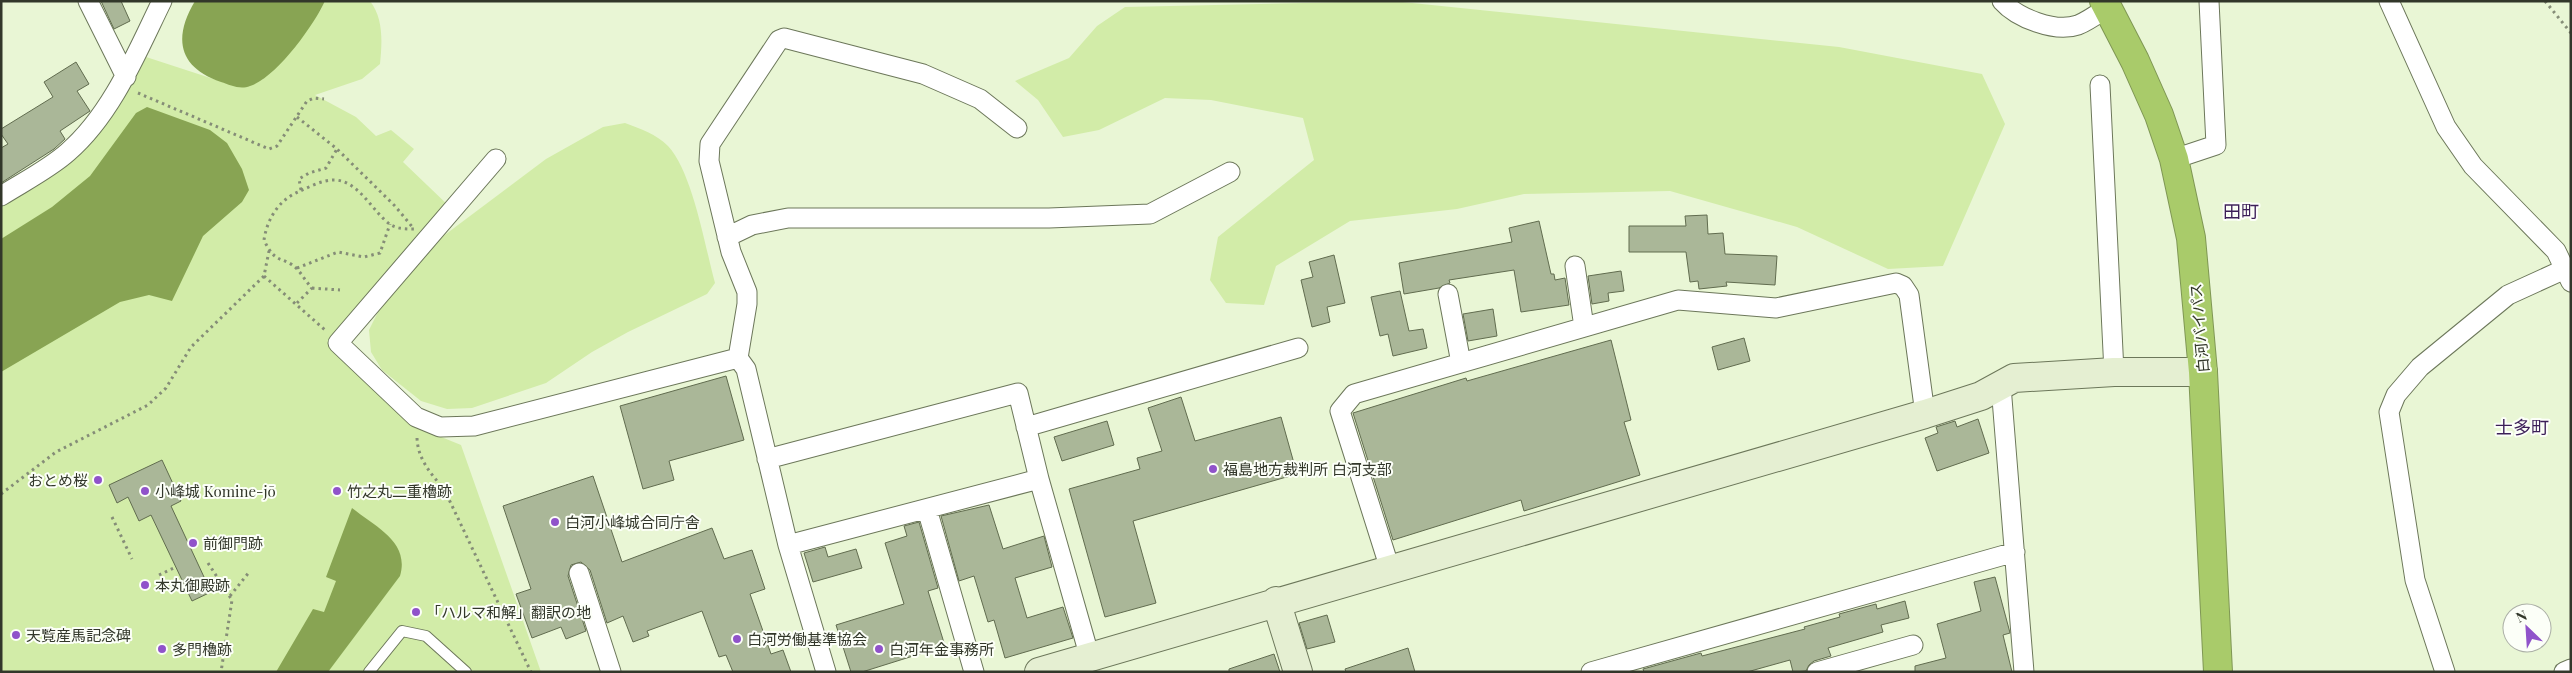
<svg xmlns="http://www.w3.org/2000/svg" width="2572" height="673" viewBox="0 0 2572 673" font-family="'Playfair Display','Noto Sans JP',serif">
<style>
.green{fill:#d2eca8}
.water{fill:#88a453}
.building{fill:#aab798;stroke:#616c4f}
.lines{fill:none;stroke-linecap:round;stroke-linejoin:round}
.lane-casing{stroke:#6c775a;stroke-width:12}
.street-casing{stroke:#6c775a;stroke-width:21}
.secondary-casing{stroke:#6c775a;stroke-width:30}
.highway-casing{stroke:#7f9754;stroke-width:30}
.path{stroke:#858d77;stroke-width:3;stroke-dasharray:2.5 4;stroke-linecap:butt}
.lane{stroke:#fff;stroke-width:10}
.street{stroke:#fff;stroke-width:19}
.secondary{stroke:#e5efd2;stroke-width:28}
.highway{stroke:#a9cb6a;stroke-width:28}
.poi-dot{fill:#9053ca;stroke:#fcfff8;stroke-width:2}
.labels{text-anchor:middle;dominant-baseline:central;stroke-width:4;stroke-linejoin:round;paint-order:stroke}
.street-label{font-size:15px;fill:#32372a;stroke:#fcfff8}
.poi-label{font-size:15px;fill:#32372a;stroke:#fcfff8;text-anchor:start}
.quarter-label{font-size:18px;fill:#3c1f58;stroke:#fcfff8}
</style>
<rect width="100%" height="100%" fill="#e9f6d5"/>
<path class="green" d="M325,1h45c14,18 12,42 10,63l-18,15 -47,16 41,22 20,19 15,-6 23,19 -11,13 48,46 -120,137 93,85 37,15 80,227h-540v-467l57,-36 85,-113 89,29 30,-5 23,-23 35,-46z
M1393,1l446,46 143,27 23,50 -62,142 -55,3 -91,-42 -127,-36 -146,3 -67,15 -107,12 -74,45 -12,39 -38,-2 -16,-23 8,-43 96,-77 -11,-42 -92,-18 -46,-2 -66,32 -36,7 -25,-37 -23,-19 54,-23 28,-32 28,-19z
M625,123c16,6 31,11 43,23 25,27 37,101 47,137l-8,11 -79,38 -36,20 -46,31 -74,25 -25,1 -26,-8 -39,-31 -11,-18 -2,-22 12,-24 53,-63 112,-84 57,-32z"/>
<path class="water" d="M195,1h130c-11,24 -49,77 -75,85 -10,4 -20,-1 -29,-4 -43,-15 -48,-44 -26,-81z
M147,107l63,23 17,13 15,26 7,21 -7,12 -39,34 -31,65 -23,-6 -29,7 -119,70v-133l51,-32 38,-31 46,-63z
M352,508c24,19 58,34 48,68l-72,96h-52l37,-63 11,3 12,-31 -10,-4z"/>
<path class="building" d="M101,1h20l9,20 -16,8z
M76,62l13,22 -12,7 13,20 -30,20 5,8 -11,10 -53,34v-35l7,-4 -7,-10v-5l52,-32 -9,-15z
M1707,215l1,19 15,-1 2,21 52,2 -2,29 -49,-3 1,4 -28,3 -1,-8 -8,1 -4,-30h-57v-26h57l-1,-10z
M1539,221l12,53h3l1,6 10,-2 4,27 -48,7 -7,-42 -65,10 1,3 -11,5 -35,6 -5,-31 113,-21 -3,-14z
M1334,255l11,48 -18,4 3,15 -18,5 -11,-47 12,-3 -4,-15z
M1621,271l3,20 -16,2 1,8 -17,3 -4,-28z
M1400,291l9,40 14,-2 4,19 -34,8 -5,-22 -8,2 -9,-39z
M1493,309l4,27 -29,5 -5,-27z
M1744,338l6,23 -32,9 -6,-23z
M1611,340l20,80 -7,2 16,53 -116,36 -3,-11 -128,40 -40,-127 113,-35 1,3z
M726,376l18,64 -75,21 5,19 -31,9 -23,-83z
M1181,397l14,44 86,-24 16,57 -164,47 23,82 -51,14 -36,-128 71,-20 -3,-11 25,-7 -14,-43z
M1978,419l11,34 -52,18 -12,-33 13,-5 -2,-6 19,-6 2,6z
M1107,421l7,24 -52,16 -8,-24z
M162,460l19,41 -10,5 40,86 -19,9 -41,-86 -12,6 -11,-24 -11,6 -8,-18z
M593,476l29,86 90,-34 12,31 28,-9 13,39 -15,5 21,60 12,-4 8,22h-58l-7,-17 -7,2 -17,-46 -55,20 2,5 -16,6 -10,-26 -16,7 -17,-53 -9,-8 -10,3 -3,11 18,55 -20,8 -5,-12 -29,11 -16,-44 15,-5 -28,-83z
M989,505l14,44 41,-13 8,31 -37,11 12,40 36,-11 10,31 -68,20 -11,-38 -6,2 -14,-46 -15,5 -18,-65z
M919,522l19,66 -10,3 17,55 -83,26h-11l-15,-47 68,-21 -19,-61 22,-7 -3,-10z
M825,547l3,10 28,-8 6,19 -49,14 -9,-29z
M1995,577l14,52 1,4 -7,2 9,37h-97v-6l31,-8 -9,-34 44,-13 -7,-29z
M1905,601l4,17 -28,7 2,7 -55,16 3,8 -17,5 -5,4 -3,6 -13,1 -3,-12 -43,12h-103l-1,-3 58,-16 1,3 103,-27 -1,-2 36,-10 -1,-3 37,-10 1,5z
M1327,615l8,27 -28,7 -8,-26z
M1408,648l7,24h-69l-1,-3z
M1274,654l6,18h-51v-3z"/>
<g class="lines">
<defs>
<path id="lane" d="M369,672l33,-41 24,5 40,36"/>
<path id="street" d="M88,1l38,76
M2002,1c15,17 53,32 76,24 10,-4 21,-12 30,-18
M2389,1l57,126 27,39 83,85 15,31
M2100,85l14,287
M496,159l-158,184 78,74 24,10 34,-1 264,-68
M2174,159l42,-14 -7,-144
M1,196c22,-14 48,-27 67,-44 44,-38 69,-100 94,-151
M727,237l25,-12 36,-7h261l101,-4 80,-42
M1575,266l9,61
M1448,294l13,69
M2001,386l23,286
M1026,427l272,-79
M767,459l251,-66 21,86 51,179
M927,509l47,163
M788,545l251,-66
M1390,569l-50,-158 14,-17 324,-94 98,8 120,-25 7,3 6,9 16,119
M579,573l32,99
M826,672l-38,-127 -42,-176 -8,-11 9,-54v-12l-16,-40 -22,-91 1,-17 69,-104 5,-2 139,36 57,25 37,29
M1591,672l424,-120
M1817,672l96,-27
M2445,672l-30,-92 -26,-168 7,-17 24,-28 88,-72 57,-26
M2564,672l7,-3"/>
<path id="secondary" d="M1276,601l22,71
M1039,672l886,-258 56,-18 33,-18 100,-6h89"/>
<path id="highway" d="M2104,1l31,60 24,54 15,44 17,79 12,134 15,300"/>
</defs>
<use href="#lane" class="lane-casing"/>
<use href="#street" class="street-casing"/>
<use href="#secondary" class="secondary-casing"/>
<use href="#highway" class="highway-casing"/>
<path class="path" d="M2545,1l26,32
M138,93l131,56 8,-3 30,-45 7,-3 10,1
M297,117l40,32 58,57 19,23c-8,0 -16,0 -23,-4 -18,-12 -32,-45 -57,-45 -12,0 -25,7 -36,12 -19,8 -31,27 -34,48 12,26 19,15 33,29 5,5 9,13 15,19l-15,15
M301,190l-2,-11 10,-6 17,-5 11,-19
M297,268l41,-16 26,5 16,-4 10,-29
M264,276l61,54
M312,288l28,2
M417,438c1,23 15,36 28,53l86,181
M1,494l55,-42 92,-47 18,-17 25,-41 73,-71 5,-25
M112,517l20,42
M208,563l24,37 -11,72
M159,575l17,-8
M230,596l20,-25
M160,652l1,1"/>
<use href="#lane" class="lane"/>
<use href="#street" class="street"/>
<use href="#secondary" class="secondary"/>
<use href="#highway" class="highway"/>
</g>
<g class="poi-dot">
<circle cx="1213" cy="469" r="5"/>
<circle cx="98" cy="480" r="5"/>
<circle cx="145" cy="491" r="5"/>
<circle cx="337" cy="491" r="5"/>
<circle cx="555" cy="522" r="5"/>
<circle cx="193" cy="543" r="5"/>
<circle cx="145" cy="585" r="5"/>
<circle cx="416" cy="612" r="5"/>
<circle cx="16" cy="635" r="5"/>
<circle cx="737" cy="639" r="5"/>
<circle cx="162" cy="649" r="5"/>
<circle cx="879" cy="649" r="5"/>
</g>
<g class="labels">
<g class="street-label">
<text transform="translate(2199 328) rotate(-95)">白河バイパス</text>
</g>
<g class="poi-label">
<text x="1223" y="469">福島地方裁判所 白河支部</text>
<text x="88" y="480" text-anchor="end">おとめ桜</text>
<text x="155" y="491">小峰城 Komine-jō</text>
<text x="347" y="491">竹之丸二重櫓跡</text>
<text x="565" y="522">白河小峰城合同庁舎</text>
<text x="203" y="543">前御門跡</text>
<text x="155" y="585">本丸御殿跡</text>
<text x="426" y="612">「ハルマ和解」翻訳の地</text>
<text x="26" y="635">天覧産馬記念碑</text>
<text x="747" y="639">白河労働基準協会</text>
<text x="172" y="649">多門櫓跡</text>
<text x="889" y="649">白河年金事務所</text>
</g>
<g class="quarter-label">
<text x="2241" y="211">田町</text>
<text x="2522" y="427">士多町</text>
</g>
</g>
<rect width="2572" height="673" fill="none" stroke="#32372a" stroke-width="5"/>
<g transform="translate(2527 628) rotate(335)"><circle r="24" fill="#fcfff8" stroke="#abafa6"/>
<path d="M0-4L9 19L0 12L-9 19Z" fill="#9053ca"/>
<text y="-8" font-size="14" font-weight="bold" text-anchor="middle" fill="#32372a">N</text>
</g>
</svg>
